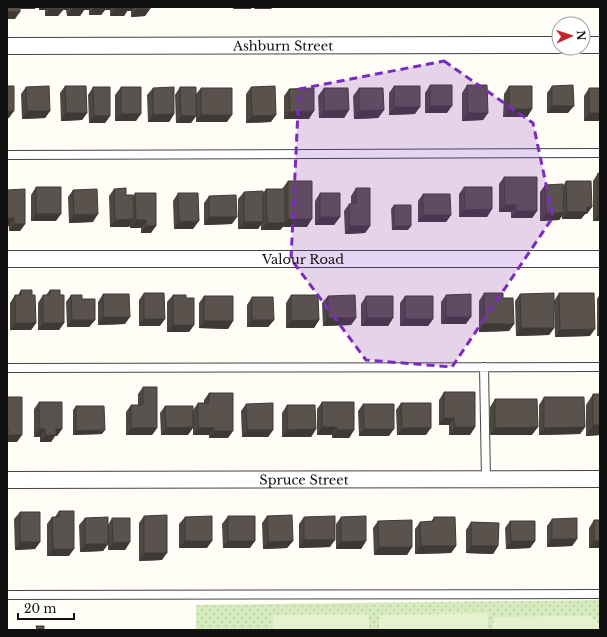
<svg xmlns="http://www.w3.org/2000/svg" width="607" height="637" viewBox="0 0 607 637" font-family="'Libre Baskerville',serif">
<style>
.park{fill:url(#park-dots)}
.pitch{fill:#e6f2cf}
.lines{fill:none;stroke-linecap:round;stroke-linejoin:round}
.lane-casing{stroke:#444;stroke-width:10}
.street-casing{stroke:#444;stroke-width:18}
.lane{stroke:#fff;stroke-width:8}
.street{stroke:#fff;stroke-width:16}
.wall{fill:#4d4742}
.shaded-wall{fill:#3f3936}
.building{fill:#5a524d;stroke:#3f3936}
.marked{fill:#7b2cbf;fill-opacity:0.2;stroke:#7b2cbf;stroke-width:3;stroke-dasharray:8 5;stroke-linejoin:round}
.labels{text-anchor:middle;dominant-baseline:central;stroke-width:4;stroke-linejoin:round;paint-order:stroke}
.street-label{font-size:13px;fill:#111;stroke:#fff}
</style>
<defs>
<pattern id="park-dots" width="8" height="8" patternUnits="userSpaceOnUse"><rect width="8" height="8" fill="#d5ebbd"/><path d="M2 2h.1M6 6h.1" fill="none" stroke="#b6c8a1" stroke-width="1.8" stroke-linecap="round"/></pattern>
</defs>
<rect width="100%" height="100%" fill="#fffdf5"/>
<path class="park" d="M600,600v30h-404v-25z"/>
<path class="pitch" d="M488,613v17h-109v-15z
M369,614v16h-96v-15z
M590,616l10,8v6h-107l1,-13z"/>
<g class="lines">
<defs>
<path id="lane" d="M7,155l593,-2
M484,367l2,113
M7,368l593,-1
M7,595l593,-1"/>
<g id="street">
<path d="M583,45h17"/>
<path id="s1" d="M7,46l552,-1"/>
<path id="s2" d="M7,259h593"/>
<path id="s3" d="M7,480l593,-1"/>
</g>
</defs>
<use href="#lane" class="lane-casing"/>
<use href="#street" class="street-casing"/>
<use href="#lane" class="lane"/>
<use href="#street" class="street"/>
</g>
<path class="wall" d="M39,7h111v2l-5,7 -14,1v-6h-4l-3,5h-14v-6h-5l-4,5h-12v-5h-5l-4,6h-13l-1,-6h-3l-5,6h-13v-6h-6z
M430,85l17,28h-22v-20z
M467,85l21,28 -5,7 -21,1v-28z
M65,86l22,27 -5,7 -21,1 -1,-28z
M394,86l21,28 -26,1v-22z
M509,86l23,23 -5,8h-24l1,-23z
M552,86l16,27h-21v-20z
M26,87l24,24 -5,7 -23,1 -1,-25z
M93,87l17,29 -5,7h-16l-1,-28z
M121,87l15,34h-21v-26z
M180,87l16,7 5,-6 26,34h-31v-6l-5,7h-15l-1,-28z
M251,87l20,35 -25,1v-29z
M153,88l21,26 -5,8h-21l-1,-27z
M324,88l25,22 -5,8h-25l-1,-22z
M359,88l25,22 -6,8 -24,1 -1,-23z
M589,88h11v33h-16v-25z
M289,89l20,30h-25v-23z
M598,173l2,48h-7v-40z
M504,177l33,34 -5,7h-21v-6h-12v-28z
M288,181l19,46h-24l-3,3h-19v-6l-3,5h-20v-30l6,-7 19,1 3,-4h16z
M566,181l21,33h-2l-4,5h-19v-3l-3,4 -19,1v-29l5,-7 18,1z
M36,187l20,34h-25v-26z
M464,187l28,22 -5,8h-28v-23z
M356,188l14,38 -5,7 -20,1 -1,-23 5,-7h2v-8z
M114,189l12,6 7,1 2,-3 16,40h-10v-5h-11v-4l-1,3h-19l-1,-31z
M7,190l18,34 -5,7h-11z
M73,190l20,32 -24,1 -1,-26z
M178,193l15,36h-19l-1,-28z
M320,193l20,24 -6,8h-19v-24z
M423,194l28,21 -5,7h-28v-21z
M209,196l23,28 -28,1v-22z
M394,205l14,25h-16l-1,-21z
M21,290l11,5 4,28 -5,7h-21v-27l5,-8h3z
M50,290l10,5 4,28 -5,7h-21v-27l5,-8h3z
M144,293l16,33h-21v-26z
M484,293l19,5 11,26 -5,7 -30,1v-31z
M559,293l31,43 -35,1 -1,-36z
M103,294l22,30 -27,1v-23z
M520,294l34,34 -5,7 -33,1 -1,-35z
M600,294v42h-3v-37z
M71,295l11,4 13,21 -6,7h-22l-1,-25z
M173,295l13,3 8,27 -5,7h-22v-30z
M291,295l28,25 -5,8h-28v-25z
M446,295l20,29h-25v-22z
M204,296l29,25 -5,8 -29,-1v-25z
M328,296l28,22 -5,7 -28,1 -1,-23z
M366,296l27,22 -5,8h-27v-22z
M405,296l28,23 -5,7h-28v-23z
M252,297l22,23 -6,7h-21v-22z
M143,387l14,41 -5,7h-26v-23l5,-7h7v-11z
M444,392l31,35 -5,8h-21v-10h-10v-25z
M209,393l19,45h-19v-3h-16v-7l-5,7h-27l-1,-22 5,-7 28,4 5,-7h6v-3z
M593,394h7v41l-14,1v-31z
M544,397l41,30 -5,7 -41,1v-30z
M495,399l37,36h-42v-28z
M39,402l23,27 -5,7h-2l-4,6h-11v-5h-6v-28z
M322,402l32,28 -5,8h-17v-3h-15v-26z
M401,403l25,32h-29l-1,-25z
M246,404l27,26 -5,7h-26l-1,-26z
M363,404l26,32h-30l-1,-25z
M287,405l29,24 -5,8h-29v-24z
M76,406l26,28 -29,1v-25z
M59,511l10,45h-22v-32l5,-7h3z
M20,512l20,30 -5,7 -20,1 -1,-31z
M144,516l18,44 -23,1v-38z
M228,516l22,32h-27l-1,-24z
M267,516l26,25 -6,7 -24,1 -1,-26z
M185,517l22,31h-28v-24z
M304,517l26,30 -31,1v-24z
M341,517l25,24 -5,8h-25v-25z
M434,517l22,29 -5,7 -36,1v-25l5,-7h11z
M85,518l23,7 4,-7 18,24 -5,8h-17v-6l-5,7 -23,1 -1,-27z
M552,519l25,20 -5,7 -25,1v-21z
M594,520l6,28h-11v-20z
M378,521l34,26 -5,8h-33l-1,-27z
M510,521l25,20 -5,7 -24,1 -1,-21z
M471,522l27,24 -5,8 -27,-1v-23z"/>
<path class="shaded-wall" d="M20,7h16l-1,2h-17z
M41,7h6l-2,3h-6z
M62,7h6l-2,3h-3l-5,6h-13l5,-7z
M83,7h8l-2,3h-5l-4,6h-13l5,-8z
M106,7h6l-2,3h-5l-4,5h-12l5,-7z
M127,7h7l-3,4h-4l-3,5h-14l5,-7z
M234,7h18l-1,2h-18z
M255,7h18l-2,2h-17z
M137,9h13l-5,7 -14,1z
M7,12h13l-5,7h-8z
M430,106h22l-5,7h-22z
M552,106h22l-6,7h-21z
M394,107h26l-5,7 -26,1z
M509,109h23l-5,8h-24z
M349,110l-5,8h-25l5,-7z
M384,110l-6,8 -24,1 5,-8z
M7,111h7l-5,7h-2z
M27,111h23l-5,7 -23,1z
M314,111l-5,8h-25l6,-7z
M66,113h21l-5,7 -21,1z
M468,113h20l-5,7 -21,1z
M589,113h11v8h-16z
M121,114h20l-5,7h-21z
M174,114l-5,8h-21l5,-7z
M201,115h31l-5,7h-31z
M276,115l-5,7 -25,1 6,-7z
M94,116h16l-5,7h-16z
M181,116h15l-5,7h-15z
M505,205h11l-5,7h-12z
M587,207h5l-5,7h-2l-4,5h-19l5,-7z
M492,209l-5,8h-28l6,-7z
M516,211h21l-5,7h-21z
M546,213h18l-5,7 -19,1z
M36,214h25l-5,7h-25z
M98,214l-5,8 -24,1 5,-8z
M598,214h2v7h-7z
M423,215h28l-5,7h-28z
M209,217h28l-5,7 -28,1z
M320,217h20l-6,8h-19z
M7,218h7l-5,8h-2z
M134,219l-5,8h-19l5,-7z
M288,219h24l-5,8h-24z
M136,220h10l-5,8h-11z
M199,221l-6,8h-19l5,-7z
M244,222h19l-5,7h-20z
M267,223h18l-5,7h-19z
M14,224h11l-5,7h-11z
M146,226h10l-5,7h-10z
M350,226h20l-5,7 -20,1z
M394,226h17l-3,4h-16z
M103,317h27l-5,7 -27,1z
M446,317h25l-5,7h-25z
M328,318h28l-5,7 -28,1z
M367,318h26l-5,8h-27z
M144,319h21l-5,7h-21z
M405,319h28l-5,7h-28z
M72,320h23l-6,7h-22z
M252,320h22l-6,7h-21z
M319,320l-5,8h-28l5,-7z
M204,321h29l-5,8 -29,-1z
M15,323h21l-5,7h-21z
M43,323h21l-5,7h-21z
M484,324h30l-5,7 -30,1z
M173,325h21l-5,7h-22z
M521,328h33l-5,7 -33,1z
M595,329l-5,7 -35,1 5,-7z
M600,332v4h-3z
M444,418h10l-5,7h-10z
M593,425h7v10l-14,1z
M193,427l-5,8h-27l5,-7z
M322,427h15l-5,8h-15z
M455,427h20l-5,8h-21z
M538,427l-6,8h-42l5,-7z
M585,427l-5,7 -41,1 5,-7z
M131,428h26l-5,7h-26z
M198,428h16l-5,7h-16z
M402,428h29l-5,7h-29z
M39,429h6l-5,8h-6z
M56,429h6l-5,7h-2l-4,6h-11l5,-7z
M316,429l-5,8h-29l5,-7z
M364,429h30l-5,7h-30z
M105,430l-3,4 -29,1 3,-4z
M247,430h26l-5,7h-26z
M337,430h17l-5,8h-17z
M214,431h19l-5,7h-19z
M8,435h14l-5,7h-10v-6z
M552,539h25l-5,7 -25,1z
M304,540h31l-5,7 -31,1z
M185,541h27l-5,7h-28z
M228,541h27l-5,7h-27z
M293,541l-6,7 -24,1 5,-7z
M366,541l-5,8h-25l5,-7z
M511,541h24l-5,7 -24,1z
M594,541h6v7h-11z
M20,542h20l-5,7 -20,1z
M130,542l-5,8h-17l5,-7z
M85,544h23l-5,7 -23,1z
M421,546h35l-5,7 -36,1z
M471,546h27l-5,8 -27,-1z
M379,547h33l-5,8h-33z
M53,549h21l-5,7h-22z
M144,553h23l-5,7 -23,1z"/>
<path class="building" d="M7,7h13v5h-13z
M50,7h14v2h-14z
M72,7h13v1h-13z
M94,7h13v1h-13z
M115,7h14v1l-14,1z
M136,7h14v2h-13z
M430,85h22v21h-22z
M467,85h20l1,28h-20z
M573,85l1,21h-22v-20z
M7,86h7v25h-7z
M49,86l1,25h-23l-1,-24z
M65,86h21l1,27h-21z
M275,86l1,29 -24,1 -1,-29z
M394,86h26v21h-26z
M509,86h23v23h-23z
M93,87h17v29h-16z
M121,87h20v27h-20z
M174,87v27l-21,1v-27z
M180,87h16v29h-15z
M201,88h31v27h-31z
M314,88v23l-24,1 -1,-23z
M324,88h24l1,22 -25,1z
M359,88h24l1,22 -25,1z
M589,88h11v25h-11z
M598,173h2v41h-2z
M504,177h33v34h-21v-6h-11z
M288,181h24v38h-24z
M566,181h25l1,26h-5v5h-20z
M563,184l1,29h-18l-1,-28z
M36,187h25v27h-25z
M464,187h28v22l-27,1z
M126,188v7h7l1,24 -19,1 -1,-31z
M356,188h14v38h-20l-1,-22 7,-1z
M25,189v35h-11v-6h-7v-28z
M97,189l1,25 -24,1 -1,-25z
M266,189h19v34h-18z
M263,191v31h-19v-30z
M135,193h21v33h-10v-6h-10z
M178,193h20l1,28 -20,1z
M320,193h20v24h-20z
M423,194h27l1,21h-28z
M236,195l1,22h-28v-21z
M394,205h17v21h-17z
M21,290h11v5h3l1,28h-21v-28h6z
M50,290h10v5h4v28h-21v-28h7z
M144,293h20l1,26h-21z
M484,293h19v5h10l1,26h-30z
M554,293v35h-33l-1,-34z
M559,293h35l1,36 -35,1z
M103,294h26l1,23h-27z
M471,294v23h-25v-22z
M71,295h11v4h13v21h-23z
M173,295h13v3h8v27h-21z
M291,295h27l1,25 -28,1z
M355,295l1,23h-28v-22z
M204,296h29v25h-29z
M366,296h27v22h-26z
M405,296h28v23h-28z
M252,297h21l1,23h-22z
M143,387h14v41h-26v-23h12z
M444,392h31v35h-20l-1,-9h-10z
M209,393h24v38h-19v-3h-16v-25h11z
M593,394h7v31h-7z
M7,397h15v38h-14v-7h-1z
M544,397h40l1,30 -41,1z
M495,399h42l1,28 -43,1z
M39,402h23v27h-6v6h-11v-6h-6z
M322,402h32v28h-17v-3h-15z
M273,403v27h-26l-1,-26z
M401,403h30v25h-29z
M363,404h31v25h-30z
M287,405h28l1,24 -29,1z
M76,406h28l1,24 -29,1z
M165,406h28v21l-27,1z
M59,511h15v38h-21l-1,-32h7z
M20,512h20v30h-20z
M167,515v38h-23v-37z
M292,515l1,26 -25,1 -1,-26z
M212,516v25h-27v-24z
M228,516h27v25h-27z
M335,516v24h-31v-23z
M366,516v25l-25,1v-25z
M108,517v27h-23v-26z
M434,517h21l1,29h-35l-1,-24 14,-1z
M112,518h18v24l-17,1z
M577,518v21h-25v-20z
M412,520v27h-33l-1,-26z
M594,520h6v21h-6z
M510,521h25v20h-24z
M471,522l28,1 -1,23h-27z
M36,626h8v4h-7z"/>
<path class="marked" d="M444,61l89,62 20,94 -101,150 -86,-7 -75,-101 8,-170z"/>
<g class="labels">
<g class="street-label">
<text stroke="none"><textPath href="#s1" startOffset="276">Ashburn Street</textPath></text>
<text stroke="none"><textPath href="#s2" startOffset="296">Valour Road</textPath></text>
<text stroke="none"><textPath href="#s3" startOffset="297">Spruce Street</textPath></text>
</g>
</g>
<rect width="607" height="637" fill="none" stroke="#111111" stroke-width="16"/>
<g transform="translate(571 36) rotate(87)"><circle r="19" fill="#ffffff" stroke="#a0a0a0"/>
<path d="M0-3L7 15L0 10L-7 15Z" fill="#c4262e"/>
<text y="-6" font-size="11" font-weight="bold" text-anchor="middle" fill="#111111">N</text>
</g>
<path d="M18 613v6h56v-6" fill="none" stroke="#111111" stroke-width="2"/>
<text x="24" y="613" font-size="12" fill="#111111" stroke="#ffffff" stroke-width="3" paint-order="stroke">20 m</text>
</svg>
